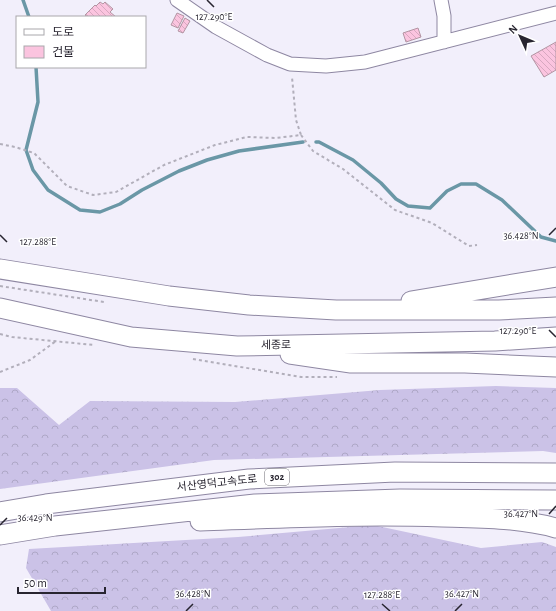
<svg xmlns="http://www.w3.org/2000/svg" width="556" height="611" viewBox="0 0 556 611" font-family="'Alegreya Sans','Noto Sans KR',sans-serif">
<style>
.forest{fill:url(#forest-crowns)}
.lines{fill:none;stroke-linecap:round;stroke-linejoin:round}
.stream{stroke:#6a97a6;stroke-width:3.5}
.building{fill:url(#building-back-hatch);stroke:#b395a3}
.minor-casing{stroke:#8e87a2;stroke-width:15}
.highway-casing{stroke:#8e87a2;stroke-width:21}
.path{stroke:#b2afbb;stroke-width:2;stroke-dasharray:3 3;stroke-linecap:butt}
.minor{stroke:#fff;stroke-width:13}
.highway{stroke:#fff;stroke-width:19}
.ticks{fill:none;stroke:#282530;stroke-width:1.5}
.labels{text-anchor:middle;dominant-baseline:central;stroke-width:3;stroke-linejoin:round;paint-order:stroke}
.shield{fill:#fff;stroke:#68666e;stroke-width:1}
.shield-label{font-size:10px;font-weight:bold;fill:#282530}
.street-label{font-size:11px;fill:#282530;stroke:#fff}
.ticks-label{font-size:10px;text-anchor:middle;fill:#282530;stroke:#fff;stroke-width:3;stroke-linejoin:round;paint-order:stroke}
</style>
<defs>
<pattern id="forest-crowns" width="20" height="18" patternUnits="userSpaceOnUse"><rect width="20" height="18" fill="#cbc2e7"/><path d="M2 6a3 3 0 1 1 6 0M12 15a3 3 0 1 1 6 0" fill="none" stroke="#aea7c6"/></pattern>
<pattern id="building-back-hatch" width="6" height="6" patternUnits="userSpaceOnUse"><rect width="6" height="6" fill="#fbc4df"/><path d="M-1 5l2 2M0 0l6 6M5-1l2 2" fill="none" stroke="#d7a8c0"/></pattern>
</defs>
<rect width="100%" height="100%" fill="#f2effb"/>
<path class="forest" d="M496,386l60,2v65l-13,-2 -329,9 -214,29v-101h17l42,37 31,-24 145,1 145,-12z
M373,525l108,23 61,-6 14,5v64h-505l-25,-43 3,-19 209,-12z"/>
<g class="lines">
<path class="stream" d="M23,0l6,17
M36,67l2,35 -12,48 7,20 15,20 32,20 20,2 20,-8 22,-14 37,-19 28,-11 32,-9 64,-9
M316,142h3l34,18 28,23 15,16 12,7 22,2 17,-17 14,-7h15l26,16 39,37 15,4"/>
</g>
<path class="building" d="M100,2l3,2 2,-2 8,7 -3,3 6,5h-28l-3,-2 10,-10 1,1z
M177,13l7,3 -6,12 -7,-3z
M185,18l5,3 -7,12 -5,-2z
M418,28l3,9 -15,5 -3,-9z
M556,42v28l-12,7 -13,-21z"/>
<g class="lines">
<defs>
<path id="minor" d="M177,0l39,27 51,28 23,9 36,2 39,-4 191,-49
M441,0l3,16v26"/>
<path id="highway" d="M0,269l169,27 80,9 87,5h163l57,-3
M411,301l145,-24
M0,308l131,29 106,9 258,-5 61,-4
M290,354l61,9h114l91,4
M0,512l46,-8 203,-25 146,-7 161,1
M200,521c81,-3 161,-7 242,-4 38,1 77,1 114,11
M0,535l55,-9 200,-22 145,-5 156,1"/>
</defs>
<use href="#minor" class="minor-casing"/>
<use href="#highway" class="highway-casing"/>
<path class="path" d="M301,135l12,16 30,18 52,41 37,13 37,23 8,-1
M0,144l15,3 19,6 33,33 26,9 23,-3 48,-27 51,-20 32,-8 29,1 25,-3 -5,-15 -4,-43
M0,286l104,16
M0,334l12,3 82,8
M193,359l108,18h36
M0,372l30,-12 26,-19"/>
<use href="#minor" class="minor"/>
<use href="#highway" class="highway"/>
</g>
<path class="ticks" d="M207,0l7,7M0,235l7,7M549,235l7,-7M549,330l7,7M549,514l7,-8M0,525l7,-7M382,604l8,7M186,611l7,-7M455,611l7,-7"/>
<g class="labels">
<rect class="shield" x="265" y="469" width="24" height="16" rx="3"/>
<g class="shield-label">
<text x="277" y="477">302</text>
</g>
<g class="street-label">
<text transform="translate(276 345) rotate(-1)">세종로</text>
<text transform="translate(217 483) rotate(-6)">서산영덕고속도로</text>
</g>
</g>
<g class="ticks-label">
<text x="214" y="20">127.290°E</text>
<text x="521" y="239">36.428°N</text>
<text x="38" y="245">127.288°E</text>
<text x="518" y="334">127.290°E</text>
<text x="521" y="517">36.427°N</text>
<text x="35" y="521">36.429°N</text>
<text x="193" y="597">36.428°N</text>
<text x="462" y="597">36.427°N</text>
<text x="382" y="598">127.288°E</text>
</g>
<rect x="16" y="16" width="130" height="52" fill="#ffffff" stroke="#a9a8ac"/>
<rect x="24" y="29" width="20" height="6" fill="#ffffff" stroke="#a9a8ac"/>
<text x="52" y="36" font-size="12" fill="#282530">도로</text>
<rect x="24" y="46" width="20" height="12" fill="#fbc4df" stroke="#a9a8ac"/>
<text x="52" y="56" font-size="12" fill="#282530">건물</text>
<g transform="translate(520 36) rotate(314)" stroke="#ffffff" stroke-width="3" paint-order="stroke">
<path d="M0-3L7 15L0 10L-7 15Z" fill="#282530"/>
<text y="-6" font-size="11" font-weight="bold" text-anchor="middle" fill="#282530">N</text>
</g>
<path d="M18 587v6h87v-6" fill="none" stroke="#282530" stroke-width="2"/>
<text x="24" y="587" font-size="12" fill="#282530" stroke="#ffffff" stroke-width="3" paint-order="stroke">50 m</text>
</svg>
